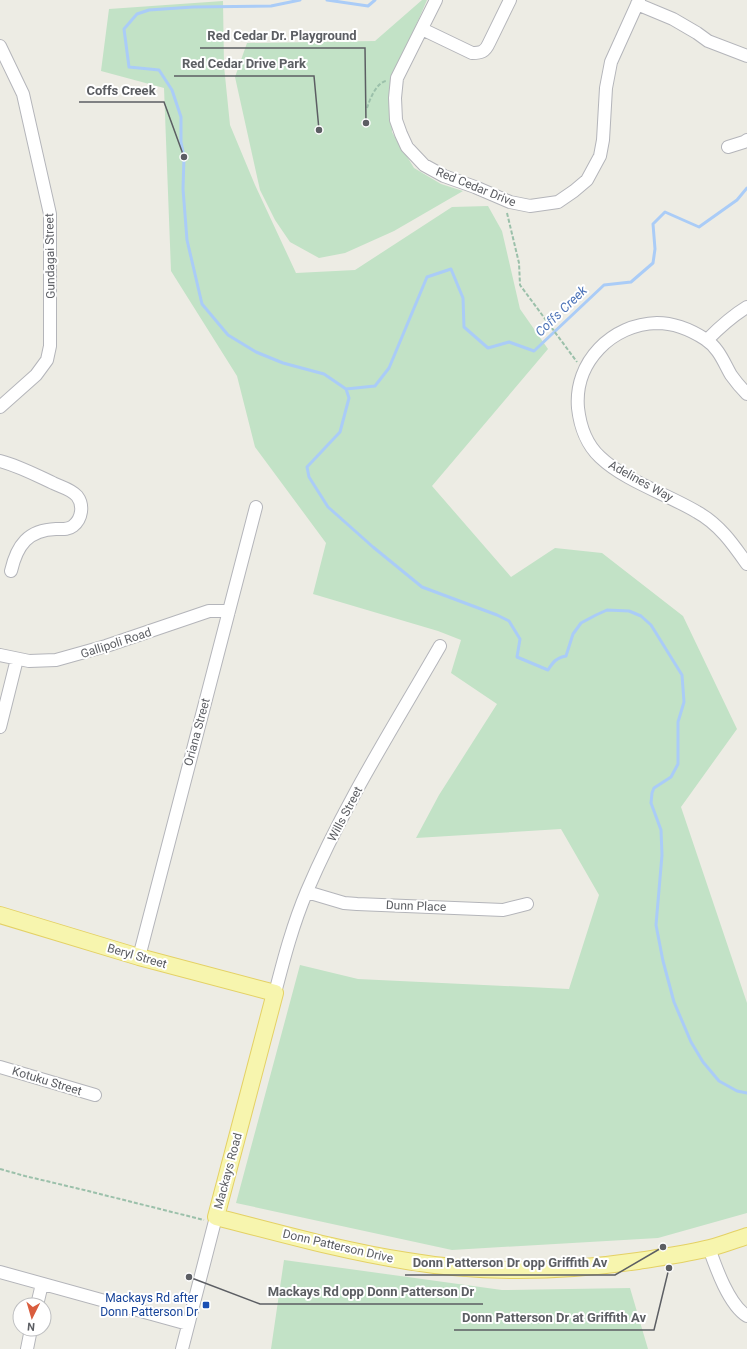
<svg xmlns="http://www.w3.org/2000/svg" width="747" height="1349" viewBox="0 0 747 1349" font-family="Roboto,sans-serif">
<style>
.green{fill:#c2e2c6}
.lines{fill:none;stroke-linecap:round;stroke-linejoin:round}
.stream{stroke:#aaccf7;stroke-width:3}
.minor-casing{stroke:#b4b5ba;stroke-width:14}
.major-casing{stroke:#e4d165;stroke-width:18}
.path{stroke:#9bc0aa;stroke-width:2;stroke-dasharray:4 2;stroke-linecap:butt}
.minor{stroke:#fff;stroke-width:12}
.major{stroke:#f7f5ae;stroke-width:16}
.transit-dot{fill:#1a4fb4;stroke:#fff;stroke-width:1.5}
.labels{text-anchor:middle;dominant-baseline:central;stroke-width:4;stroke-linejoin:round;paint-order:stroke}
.street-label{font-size:12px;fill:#5c5e63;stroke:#fff}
.transit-label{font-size:12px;fill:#164399;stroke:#fff;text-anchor:end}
.water-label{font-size:13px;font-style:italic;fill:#4f75b8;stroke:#fff}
.leader{fill:none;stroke:#5c5e63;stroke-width:1.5}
.callout-dot{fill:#5c5e63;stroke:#fff;stroke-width:1.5}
.callout-label{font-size:13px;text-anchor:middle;font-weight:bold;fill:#5c5e63;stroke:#fff;stroke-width:4;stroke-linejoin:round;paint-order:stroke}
</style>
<rect width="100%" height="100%" fill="#edece4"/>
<path class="green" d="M422,0h5l-36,83 1,49 22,36 27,16 22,7 -69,40 -49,22 -26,5 -29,-16 -15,-22 -15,-30 -25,-113 12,-34 128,-2z
M223,1l1,65 6,59 25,60 41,88 59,-3 97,-63 36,-1 14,25 18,78 28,40 -116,137 79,91 44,-29 47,5 81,63 54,113 -56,78 66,196v210l-89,25 -206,12 -216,-47 64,-238 58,14 211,10 30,-94 -38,-66 -145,9 23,-43 58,-91 -46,-31 10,-33 -23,-9 -125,-37 13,-51 -71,-96 -18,-71 -66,-105 -7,-183 -63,-17 8,-62z
M284,1260l218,30 128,-2 18,61h-377z"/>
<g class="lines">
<path class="stream" d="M300,0l-29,6 -78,1 -44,3 -12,4 -13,15 5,38 30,3 13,20 9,27v25l3,15 -1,32 4,51 15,64 26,31 28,17 27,11 41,11 22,15 29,-3 14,-18 38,-91 24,-8 12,29 1,29 24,21 21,-6 25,9 70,-66 27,-3 22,-19 2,-14 -2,-25 12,-12 34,15 38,-27 10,-12
M327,0l41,6 7,-6
M346,389l3,9 -9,34 -33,35 2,10 19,30 45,40 49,40 75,28 12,6 11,18 -3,18 31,13c5,-8 8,-12 18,-14l7,-22 8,-11 15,-8 11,-5 22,1 12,5 10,9 31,50 2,27 -6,20v42l-7,13 -17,11 -2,5 -1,10 10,27 1,25 -6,70 7,36 11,41 17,40 12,20 16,19 18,10 10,2"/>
<defs>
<path id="minor" d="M436,0l-39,78 -2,20 1,22 5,14 6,13 17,18 20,11 31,11 35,15 20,4 28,-4 16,-11 13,-11 13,-24 3,-16 3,-52 5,-26 28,-62
M637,4l36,15 24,14 11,8 39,15
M422,29l50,24c9,0 13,-1 17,-10l21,-43
M0,46l23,48 27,120v132l-3,14 -11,15 -36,32
M728,147l16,-5 3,-2
M707,340c13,-13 25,-24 40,-33
M747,394c-6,-6 -11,-12 -16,-19 -7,-12 -12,-27 -26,-36 -14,-9 -31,-16 -48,-16 -45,1 -83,39 -79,85 2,18 9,37 22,49 25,24 67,37 97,55 22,12 36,32 50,52
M0,461c19,5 36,14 53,22 8,4 18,6 24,13 7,9 5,23 -4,30 -5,4 -11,3 -17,3 -28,1 -39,16 -45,42
M0,655l29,6 27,-1 50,-14 103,-35h20
M0,727l17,-68
M307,892l37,11 13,1 146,6 24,-6
M139,957l117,-450
M275,993c9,-35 18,-69 32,-102 36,-85 87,-165 133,-245
M0,1067l95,28
M709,1248c7,20 20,57 38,68
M0,1272l188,52
M37,1305l5,-21
M27,1349l4,-20
M182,1349l34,-132"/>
<path id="major" d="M0,915l139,42 136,36 -59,224c63,16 126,34 191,44 76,13 155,11 231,0 24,-4 48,-7 72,-13 12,-3 25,-8 37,-12"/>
</defs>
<use href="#minor" class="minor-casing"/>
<use href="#major" class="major-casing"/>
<path class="path" d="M367,108c3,-9 9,-25 19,-27
M507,213l12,50 1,22 57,77
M0,1169l25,7 59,14 120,30"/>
<use href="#minor" class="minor"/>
<use href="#major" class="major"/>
</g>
<rect class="transit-dot" x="202" y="1301" width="8" height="8" rx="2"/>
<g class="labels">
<g class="street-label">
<text transform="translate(476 187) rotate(22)">Red Cedar Drive</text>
<text transform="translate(50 256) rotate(-91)">Gundagai Street</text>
<text transform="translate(641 481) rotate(29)">Adelines Way</text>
<text transform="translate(116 643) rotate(-18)">Gallipoli Road</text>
<text transform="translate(197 732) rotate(-75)">Oriana Street</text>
<text transform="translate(345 814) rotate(-62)">Wills Street</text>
<text transform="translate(416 906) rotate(2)">Dunn Place</text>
<text transform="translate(137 956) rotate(16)">Beryl Street</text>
<text transform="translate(47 1081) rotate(17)">Kotuku Street</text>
<text transform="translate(228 1171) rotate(-75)">Mackays Road</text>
<text transform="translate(338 1246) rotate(13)">Donn Patterson Drive</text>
</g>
<g class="transit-label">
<text x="198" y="1298">Mackays Rd after<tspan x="198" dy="14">Donn Patterson Dr</tspan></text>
</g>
<g class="water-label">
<text transform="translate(561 311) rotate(-44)">Coffs Creek</text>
</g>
</g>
<path class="leader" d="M366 123L365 48H200M319 130L314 76H174M184 157L164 102H79M663 1247L615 1275H405M189 1277L260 1304H483M669 1268L654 1330H454"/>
<g class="callout-dot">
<circle cx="366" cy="123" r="4"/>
<circle cx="319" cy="130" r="4"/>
<circle cx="184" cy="157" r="4"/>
<circle cx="663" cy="1247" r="4"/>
<circle cx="189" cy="1277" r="4"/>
<circle cx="669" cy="1268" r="4"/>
</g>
<g class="callout-label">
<text x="282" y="40">Red Cedar Dr. Playground</text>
<text x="244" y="68">Red Cedar Drive Park</text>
<text x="121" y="95">Coffs Creek</text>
<text x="510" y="1267">Donn Patterson Dr opp Griffith Av</text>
<text x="371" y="1296">Mackays Rd opp Donn Patterson Dr</text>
<text x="554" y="1322">Donn Patterson Dr at Griffith Av</text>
</g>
<g transform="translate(32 1317) rotate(185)"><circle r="19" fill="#ffffff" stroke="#bebfc1"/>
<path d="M0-3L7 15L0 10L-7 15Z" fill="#d95d3e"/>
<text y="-6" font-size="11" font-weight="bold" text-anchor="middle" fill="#5c5e63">N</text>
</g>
</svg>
